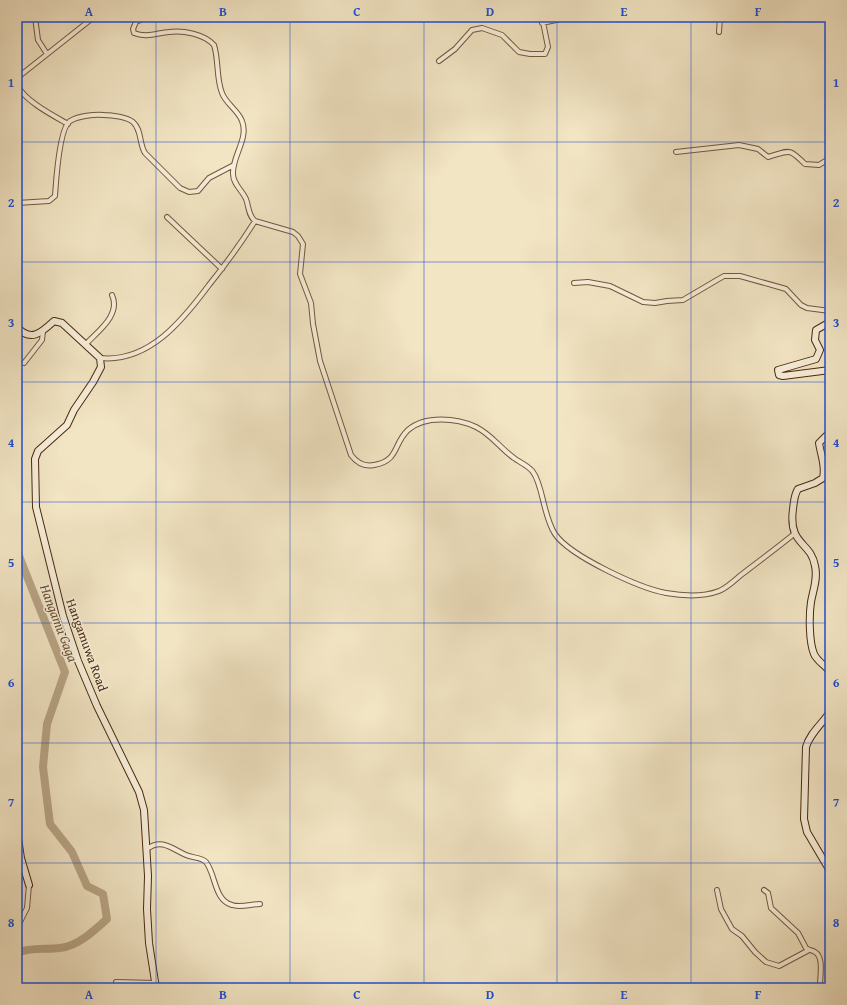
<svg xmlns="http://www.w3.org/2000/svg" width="847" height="1005" viewBox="0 0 847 1005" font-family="'Gentium Book Plus',serif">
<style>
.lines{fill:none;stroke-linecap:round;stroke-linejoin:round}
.river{stroke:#b8a586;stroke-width:8}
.street-casing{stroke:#72583c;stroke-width:6}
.secondary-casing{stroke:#47290e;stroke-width:8}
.street{stroke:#f7eed9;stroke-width:4}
.secondary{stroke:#f7eed9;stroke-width:6}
.grid{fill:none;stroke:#1d4ed8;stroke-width:1;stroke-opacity:0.55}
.labels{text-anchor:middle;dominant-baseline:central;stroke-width:3;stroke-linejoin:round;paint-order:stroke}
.street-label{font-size:13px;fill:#47290e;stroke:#f7eed9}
.water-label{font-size:14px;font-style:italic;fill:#694e32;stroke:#f7eed9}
.neatline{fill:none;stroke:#1d4ed8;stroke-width:1.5}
.grid-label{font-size:13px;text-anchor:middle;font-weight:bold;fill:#1d4ed8}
</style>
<rect width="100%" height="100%" fill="#f2e5c4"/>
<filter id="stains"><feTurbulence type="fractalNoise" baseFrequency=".005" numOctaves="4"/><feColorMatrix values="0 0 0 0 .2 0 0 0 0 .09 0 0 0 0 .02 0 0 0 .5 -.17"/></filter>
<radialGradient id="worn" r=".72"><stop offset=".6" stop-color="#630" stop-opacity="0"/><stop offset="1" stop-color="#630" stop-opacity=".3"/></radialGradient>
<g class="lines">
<path class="river" d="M17,551l48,121 -18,52 -4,43 7,57 22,28 15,34 16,8 4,25c-13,12 -29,27 -47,29 -15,2 -29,-1 -43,5"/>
<defs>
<path id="street" d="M35,17l3,23 9,14
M146,17l-10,5 -3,7 1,4c12,5 23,0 35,-1 14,-2 35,2 45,13 5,16 2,33 8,48 4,11 16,17 20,28 7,18 -10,35 -9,53 0,10 9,16 13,25 3,8 2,16 9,22l38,11 5,4 5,8 -3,30 11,29 2,21 7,37 31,94c6,8 13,12 23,10 25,-4 19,-21 34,-35 17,-15 49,-12 68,-3 16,8 24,21 38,31 5,4 15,8 19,14 10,13 10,44 22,62 15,22 84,54 111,59 17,3 37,4 53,-2 8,-3 16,-11 22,-16 18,-14 36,-27 53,-41
M542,23l28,-6
M719,32l1,-15
M439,61l16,-12 17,-19 10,-2 20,7 17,17 11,2h15l3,-7 -6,-30
M17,78l77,-61
M17,85c8,16 35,30 51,39
M676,152l63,-7 19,4 10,8c22,-6 20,-10 37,7l14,1 11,-7
M17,203l32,-2 6,-5c1,-14 4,-68 15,-75 8,-5 25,-7 34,-6 8,0 23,2 29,7 9,8 6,22 12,31l35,35 9,4 9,-1 11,-13 25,-13
M167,217l55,52
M574,283l14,-1 22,4 33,16 12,1 12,-2 16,-1 34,-20 7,-4h16l46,13 15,16 6,3 23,3
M86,344c12,-13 35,-29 26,-49
M100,358c49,5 83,-38 109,-73 17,-21 32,-42 46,-64
M24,363l18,-23 1,-9
M147,849c15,-11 25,0 39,6 6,3 15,2 20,7 10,13 8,38 26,43 8,3 20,-1 28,-1
M717,890l4,19 11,20 10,7 13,16 11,10 13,4 30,-16
M764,890l4,3 3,15 27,25 8,15c2,2 6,2 9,4 9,5 5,24 5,33l10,2
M17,928l10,-20 2,-23
M116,982l39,1"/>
<path id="secondary" d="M830,322l-14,8 -1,10 5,10 -4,9 -38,11 1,5 4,1 47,-6
M17,327c14,16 25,5 37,-6l8,2 38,35 1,9 -8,15 -19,28 -7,15 -29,26 -3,8 1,48 27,109 15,45 19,45 42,86 5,18 4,66 -1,33 2,34 7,45
M830,432l-11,11c2,13 7,23 4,35l-8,5 -17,6c-4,6 -4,13 -5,20 -5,37 18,32 22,57 3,13 -2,24 -4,36 -2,13 -2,40 3,52 3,7 12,12 16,18
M830,712c-8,12 -20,21 -24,35l-2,72 3,13 23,39
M17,781l1,57 3,20 8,27"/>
</defs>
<use href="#street" class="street-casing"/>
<use href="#secondary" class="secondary-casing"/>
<use href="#street" class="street"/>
<use href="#secondary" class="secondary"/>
</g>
<path class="grid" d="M156,17v971M290,17v971M424,17v971M557,17v971M691,17v971M17,142h813M17,262h813M17,382h813M17,502h813M17,623h813M17,743h813M17,863h813"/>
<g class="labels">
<g class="street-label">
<text transform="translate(87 645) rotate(70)">Hangamuwa Road</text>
</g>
<g class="water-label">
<text transform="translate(59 623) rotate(69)">Hangamu Gaga</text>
</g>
</g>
<rect width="847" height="1005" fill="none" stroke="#f2e5c4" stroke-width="44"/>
<rect x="22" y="22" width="803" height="961" class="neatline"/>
<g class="grid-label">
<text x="89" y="16">A</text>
<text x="223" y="16">B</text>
<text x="357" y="16">C</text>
<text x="490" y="16">D</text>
<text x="624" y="16">E</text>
<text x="758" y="16">F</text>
<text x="11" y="87">1</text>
<text x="836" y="87">1</text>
<text x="11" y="207">2</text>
<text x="836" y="207">2</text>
<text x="11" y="327">3</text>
<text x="836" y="327">3</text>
<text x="11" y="447">4</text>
<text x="836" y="447">4</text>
<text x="11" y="567">5</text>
<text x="836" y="567">5</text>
<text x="11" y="687">6</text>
<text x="836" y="687">6</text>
<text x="11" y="807">7</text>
<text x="836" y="807">7</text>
<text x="11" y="927">8</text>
<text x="836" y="927">8</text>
<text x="89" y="999">A</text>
<text x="223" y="999">B</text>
<text x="357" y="999">C</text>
<text x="490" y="999">D</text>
<text x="624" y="999">E</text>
<text x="758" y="999">F</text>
</g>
<rect width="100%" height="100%" filter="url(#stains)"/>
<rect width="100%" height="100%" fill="url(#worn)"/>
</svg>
